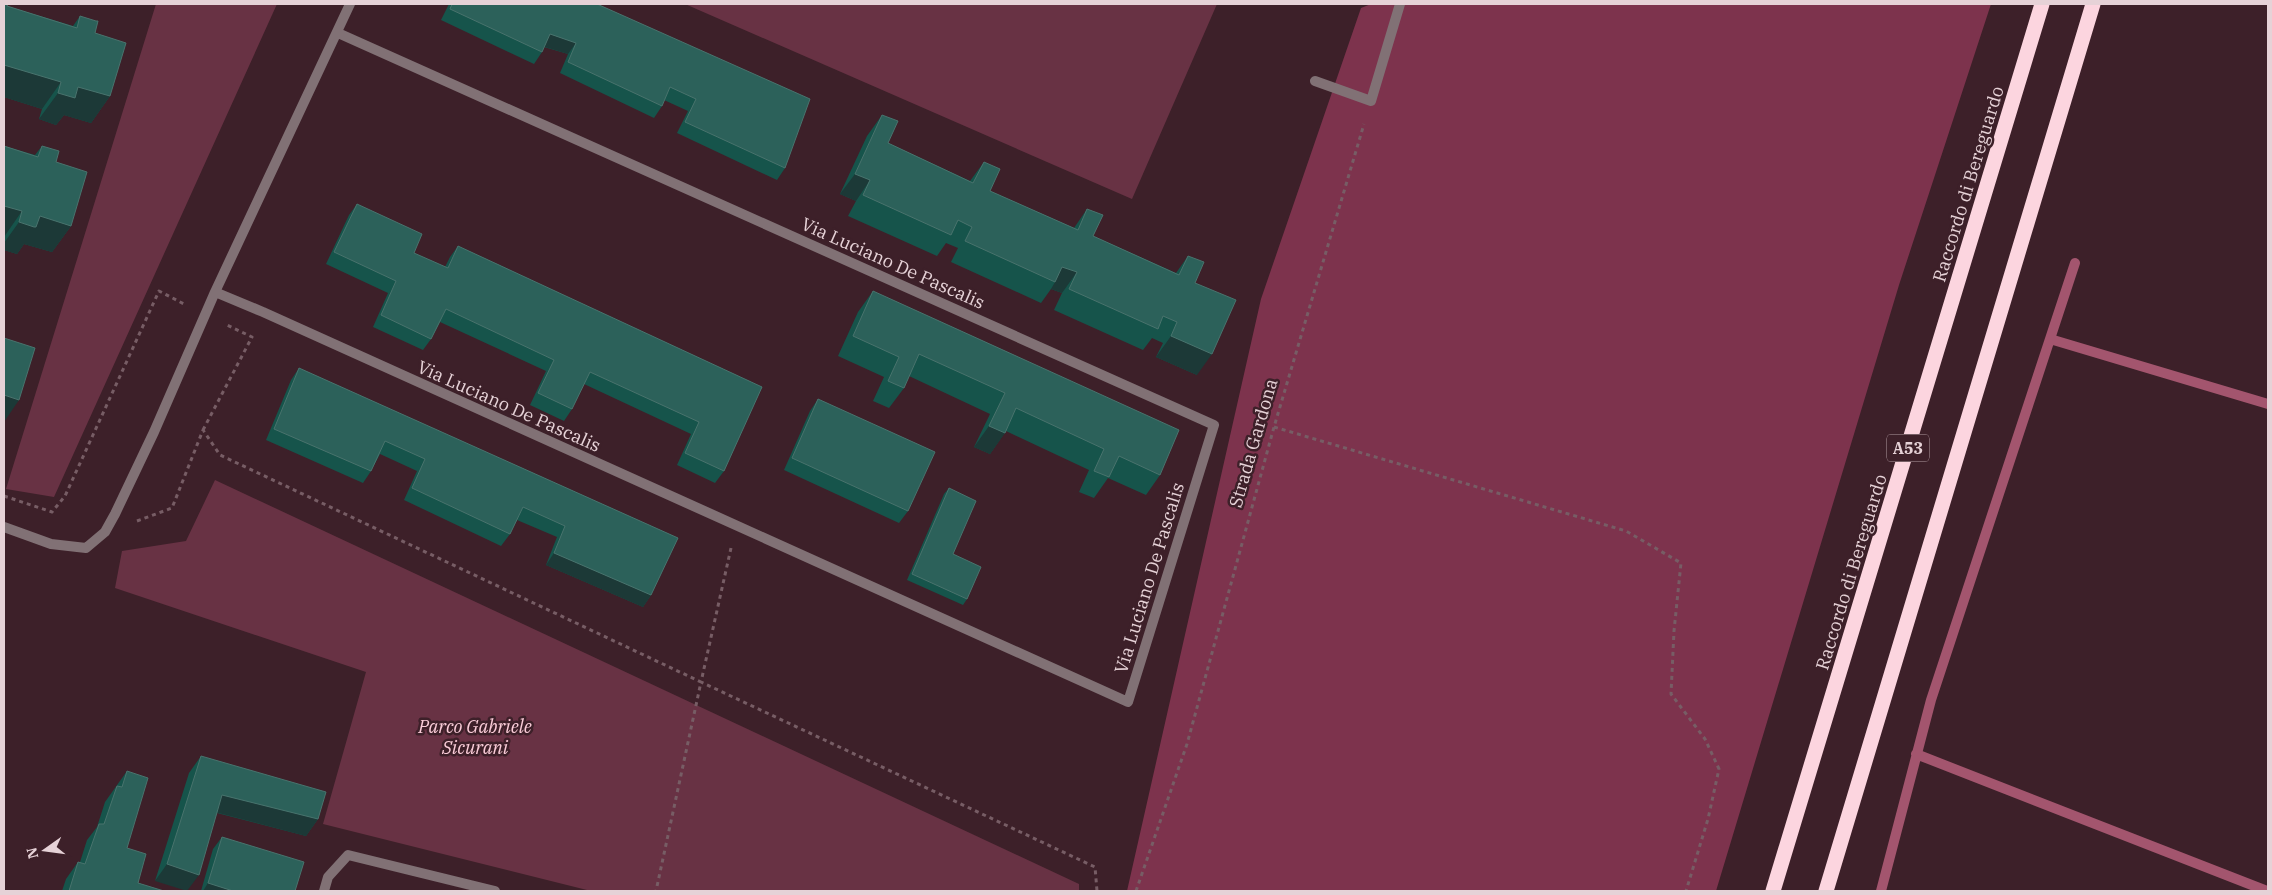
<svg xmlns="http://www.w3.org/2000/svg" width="2272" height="895" viewBox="0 0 2272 895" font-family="'IBM Plex Serif',serif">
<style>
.green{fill:#683244}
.forest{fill:#7d334d}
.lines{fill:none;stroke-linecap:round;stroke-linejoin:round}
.stream{stroke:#a3556e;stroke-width:10}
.path{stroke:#775d65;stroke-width:3;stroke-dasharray:4 4;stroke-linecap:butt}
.minor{stroke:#817175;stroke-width:10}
.motorway{stroke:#fcd5df;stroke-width:15}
.wall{fill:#16544b}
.shaded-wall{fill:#1c3937}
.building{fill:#2c615a;stroke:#49736d}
.labels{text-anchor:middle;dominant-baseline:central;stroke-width:5;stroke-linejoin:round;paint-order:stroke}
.shield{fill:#3d2029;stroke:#b39da3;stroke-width:1}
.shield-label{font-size:16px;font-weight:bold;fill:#e6d2d7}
.street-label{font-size:18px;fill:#e6d2d7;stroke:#3d2029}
.park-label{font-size:18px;font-style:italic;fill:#fbcdd9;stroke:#3d2029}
</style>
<rect width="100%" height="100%" fill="#3d2029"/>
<path class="green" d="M156,4h121l-223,493 -48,-8z
M685,4h532l-85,195z
M215,480l864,404v7h-488l-268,-67 43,-152 -251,-84 7,-37 64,-10z"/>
<path class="forest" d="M1371,4h620l-92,281 -183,606h-589l134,-592 100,-291z"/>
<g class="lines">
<path class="stream" d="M2050,339l218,65
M1916,754l351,137
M1881,891l50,-191 144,-437"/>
<path class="path" d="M1274,427l352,104 55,32 -7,68 -3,63 34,45 14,30 -11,50 -22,72
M203,430l49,-93 -27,-13
M4,496l48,16 13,-16 94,-205 27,14
M137,521l35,-13 31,-78 17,25 481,227 -45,209
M731,548l-30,134 394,185 2,24
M1136,891l51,-147 87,-317 90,-303"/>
<path class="minor" d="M1315,81l56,20 29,-97
M215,292l48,20 865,390 86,-277 -876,-392
M4,527l47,17 35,4 19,-16 10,-18 39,-82 61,-140 135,-288
M324,891l4,-14 20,-22 147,36"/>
<path class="motorway" d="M1773,891l269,-887
M1826,891l267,-887"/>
</g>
<path class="wall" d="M4,4l3,2 66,20 7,-10 15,17 15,63 -19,27 -27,-8 -8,10 -17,-6 3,-10 -38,-12z
M449,4h148l188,164 -8,12 -100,-47 11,-22 -24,-11 -2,6 -8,12 -94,-45 8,-19 -24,-7 -2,5 -8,12 -93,-44z
M882,115l6,28 82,38 14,-19 6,29 84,37 13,-19 6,27 83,37 12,-17 7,27 2,92 -41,-18 7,-14 -11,-5 -9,12 -89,-40 8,-17 -11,-4 -10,14 -90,-41 7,-14 -12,-5 -9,13 -89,-40 8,-15 -16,-7 27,-58z
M4,146l31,9 7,-9 14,16 15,64 -19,26 -28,-8 -7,10 -13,-4z
M357,204l57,49 31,14 5,-10 8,-11 304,141 -38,84 -9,12 -38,-18 14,-31 -107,-50 -12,25 -8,12 -34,-16 16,-34 -106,-49 -9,17 -8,11 -50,-23 15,-34 -62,-29 23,-49z
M873,291l287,184 -14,20 -38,-17 -14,20 -15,-6 10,-22 -83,-39 -16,23 -16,-7 16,-33 -81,-38 -5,12 -15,20 -16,-7 11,-24 -46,-21 20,-44z
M299,368l379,170 -27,57 -8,12 -97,-42 11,-28 -40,-17 -7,14 -9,12 -97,-46 13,-29 -37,-17 -9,17 -8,12 -97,-43 25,-60z
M818,399l90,112 -9,12 -115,-53 26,-59z
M949,488l4,66 14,45 -4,6 -56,-25 37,-86z
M201,756l117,63 -12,17 -89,-23 -62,68 34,-108z
M127,771v77l11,35 26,8h-102l4,-12 12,-17h2l7,-22 10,-13 8,-25z
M222,837l73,54h-94l12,-42z"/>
<path class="shaded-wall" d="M550,34l26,9 -8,11 -26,-8z
M4,65l57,17 -19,27 -38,-12z
M78,87l32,9 -19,27 -27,-8 -8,10 -17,-6 19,-26z
M855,174l15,6 -14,21 -16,-7z
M4,206l18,5 -18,26z
M40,216l31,10 -19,26 -28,-8 -7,10 -13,-4v-7l15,-21z
M1062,267l15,5 -15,21 -11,-4 4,-7z
M1171,336l41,18 -15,21 -41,-18z
M4,395l15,5 -15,22z
M989,426l16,7 -15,21 -16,-7z
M554,553l97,42 -8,12 -97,-42z
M222,795l96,24 -12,17 -95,-25z
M167,864l32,11 -12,16 -32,-10z
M208,883l25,8h-30z"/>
<path class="building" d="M4,4h4l-1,2 70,22 3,-12 16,5h2l-3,12 31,10 -16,53 -32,-9 -3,11 -17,-5 3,-11 -57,-17z
M452,4h145l213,95 -25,69 -100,-46 11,-23 -26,-12 -8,19 -94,-44 8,-19 -26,-9 -8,18 -92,-43z
M882,115l16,6 -10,22 85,40 11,-21 16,7 -10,22 88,39 9,-21 16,6 -10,21 86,39 9,-19 16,6 -9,21 41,17 -24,54 -41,-18 6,-14 -14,-6 -5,13 -89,-40 8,-17 -15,-5 -7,15 -90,-41 7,-14 -14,-7 -7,15 -88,-40 7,-15 -15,-6z
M4,146l34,11 4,-11 17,5 -3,11 31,10 -16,54 -31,-10 -4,11h-2l-15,-5 3,-11 -18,-5z
M357,204l65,30 -8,19 34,15 10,-22 304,141 -38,84 -39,-18 14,-31 -109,-50 -18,37 -34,-16 16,-33 -108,-51 -15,30 -50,-24 15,-34 -62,-29z
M873,291l306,139 -19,45 -41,-19 -10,21 -15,-6 10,-22 -88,-41 -11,25 -16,-7 16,-33 -86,-39 -15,34 -16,-7 11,-24 -46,-21z
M4,338l31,10 -16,52 -15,-5z
M299,368l379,170 -27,57 -97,-42 11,-27 -42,-19 -13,27 -98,-46 13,-29 -40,-18 -14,30 -97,-42z
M818,399l117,53 -27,59 -116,-53z
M949,488l27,13 -23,53 28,13 -14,32 -55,-25z
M201,756l125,36 -8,27 -96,-24 -23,80 -32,-11z
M127,771l21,7 -21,70 19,6 -8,29 26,8h-95l9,-29 7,2 14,-40h5l13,-38 5,1z
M222,837l82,25 -9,29h-62l-25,-8z"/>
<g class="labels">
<rect class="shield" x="1887" y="434.5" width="42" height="27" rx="4"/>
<g class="shield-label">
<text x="1908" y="448">A53</text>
</g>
<g class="street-label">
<text transform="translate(1968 184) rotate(-73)">Raccordo di Bereguardo</text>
<text transform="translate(893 263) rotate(24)">Via Luciano De Pascalis</text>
<text transform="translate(509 406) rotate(24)">Via Luciano De Pascalis</text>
<text transform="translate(1253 443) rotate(-74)">Strada Gardona</text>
<text transform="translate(1851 572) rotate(-73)">Raccordo di Bereguardo</text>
<text transform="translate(1149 578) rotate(-73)">Via Luciano De Pascalis</text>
</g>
<g class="park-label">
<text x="475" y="726">Parco Gabriele<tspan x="475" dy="21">Sicurani</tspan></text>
</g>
</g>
<rect width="2272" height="895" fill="none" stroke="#e6d2d7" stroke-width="10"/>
<g transform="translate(45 850) rotate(256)" stroke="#3d2029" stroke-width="4" paint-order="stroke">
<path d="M0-4L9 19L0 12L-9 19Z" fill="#e6d2d7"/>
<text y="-8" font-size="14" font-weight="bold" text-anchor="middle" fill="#e6d2d7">N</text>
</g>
</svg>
